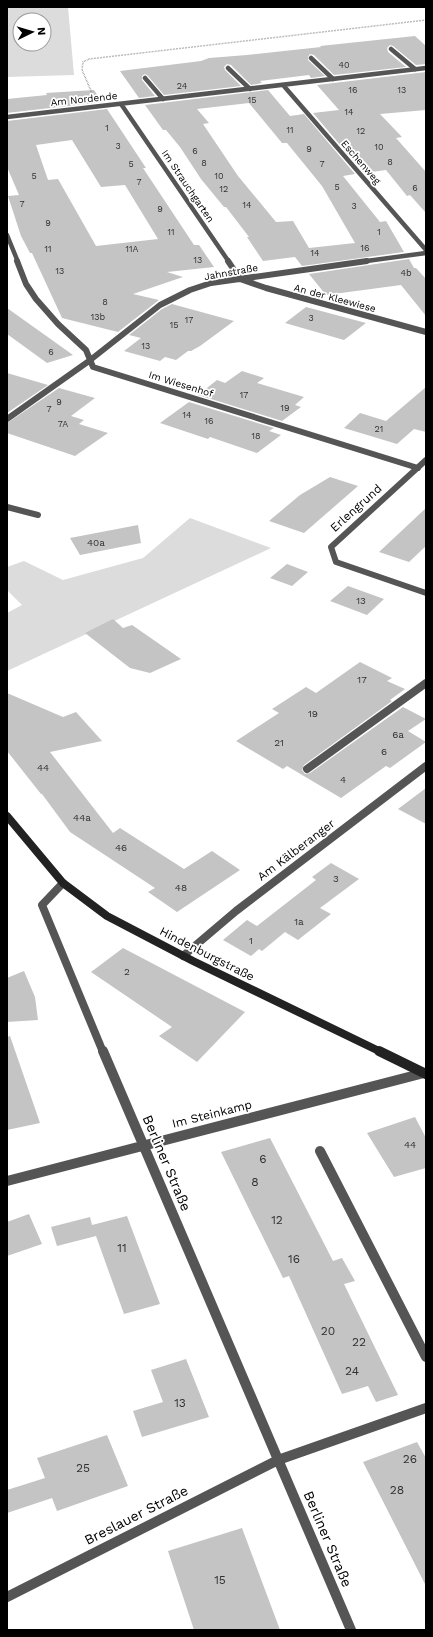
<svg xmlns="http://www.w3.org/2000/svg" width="433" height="1637" viewBox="0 0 433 1637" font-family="'Work Sans',sans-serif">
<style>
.green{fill:#dcdcdc;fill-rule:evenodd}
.building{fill:#c4c4c4;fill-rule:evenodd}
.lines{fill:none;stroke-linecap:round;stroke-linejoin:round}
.path{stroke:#777;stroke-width:1.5;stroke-dasharray:0.5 1;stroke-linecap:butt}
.lane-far1{stroke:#555;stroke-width:4.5}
.lane{stroke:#555;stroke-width:6}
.street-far3{stroke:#555;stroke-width:4.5}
.street-far2{stroke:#555;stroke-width:6}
.street-far1{stroke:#555;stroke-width:8}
.street{stroke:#555;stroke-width:10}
.secondary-far1{stroke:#222;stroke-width:8}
.secondary{stroke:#222;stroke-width:10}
.labels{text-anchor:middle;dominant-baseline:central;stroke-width:3.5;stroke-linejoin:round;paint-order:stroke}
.far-number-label{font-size:9px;fill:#313131}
.far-street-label{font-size:10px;fill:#000;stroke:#fff}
.number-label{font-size:10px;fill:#313131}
.street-label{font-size:12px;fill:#000;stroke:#fff}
.near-number-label{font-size:12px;fill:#313131}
.near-street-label{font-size:14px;fill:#000;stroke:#fff}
</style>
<rect width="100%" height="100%" fill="#fff"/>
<path class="green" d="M7,7h61l6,68 -67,2zM20,20h24v24h-24z
M190,518l81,30 -264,123v-58l15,-8 -15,-15v-23l17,-6 39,19 80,-22z"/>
<path class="building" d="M415,36l11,10v18l-10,1 -23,-19 -3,-1 -3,3 1,4 18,15 -72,8 -20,-20 -4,-1 -2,3v3l17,16 -14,2 -2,-3 -49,6 2,2 -11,2 -20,-20 -4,-1 -3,3 1,3 16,16 -77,9 -16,-19 -3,-2 -3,2v4l13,16 -16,2 -19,-27 81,-10 8,-3 38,-3 74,-8 -1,-1z
M426,72v38l-46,4 22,23 -6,1 30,34v41l-16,-18 -3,1 -21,-26 -22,3 -51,-60 26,-3 -22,-25z
M94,90l8,12 -95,11v-14l40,-4 -1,-2z
M268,90l22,26 14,-2 51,60 -12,2 37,46 6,-1 18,31 -102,14 -7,-9 -32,4 -16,-24h2l-23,-30h-2l-23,-28 -21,-32 -14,-17h-3l-18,-25zM249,103l33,40h5l35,43 33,57 -46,5 -16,-27 -17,1 -38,-46 -35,-52 6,-1 -12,-14z
M107,109l39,59h-3l51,77h5l15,22 -47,5 16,5 -50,17 26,6 -41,32 -56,-14 -30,-65h-2l-9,-17 -13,-40 11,-1 -12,-28v-46zM72,140l29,47 24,-2 33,54 -62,7 -38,-67 -10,1 -12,-35z
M409,259l5,9h2l10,11v37l-25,-31 -75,10 -17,-21z
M172,304l62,17 -34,25 -9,5h-3l-12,9 -11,-3 -5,4 -36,-10 17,-13 -12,-3 33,-26z
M306,307l60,16 -22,17 -59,-17z
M7,308l66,47 -26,8 -40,-29z
M242,371l22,7 -7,5 47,14 -9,8 6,2 -19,14 -84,-26 19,-15 8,3z
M7,373l41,12 -41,28z
M426,387v45l-12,-3 -17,15 -53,-16 16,-15 26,8z
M59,388l36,10 -24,18 13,4 -5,4 29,9 -33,23 -68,-23v-10z
M189,402l85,26 -5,3 12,4 -24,18 -47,-16 -2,2 -48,-16z
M330,477l28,9 -54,47 -35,-12 31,-26z
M426,508v38l-17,16 -30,-10z
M138,525l3,18 -61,12 -10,-17z
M287,564l21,8 -16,14 -22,-8z
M348,586l36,13 -17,16 -37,-14z
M113,619l10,9 9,-3 49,34 -31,14 -20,-5 -45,-35z
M360,662l32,16 -5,3 18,8 -15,11 2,1 -88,64 -2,5 3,4 5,-1 93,-66 23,12 -18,12 18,11 -36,26 -4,-2 -45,32 -54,-32 -4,3 -47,-28 43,-28 -7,-4 34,-22 10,6z
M7,693l56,24 13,-5 26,29 -52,11 63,81 7,-5 64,41 28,-18 28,19 -63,42 -29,-20 7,-4 -85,-56 -28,-38h-1l-34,-43z
M426,788v36l-28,-15z
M331,863l28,16 -39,29 11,6 -33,26 -13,-8 -23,19 -3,-2 -8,7 -28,-16 24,-20 10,6 59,-46 -4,-3z
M123,948l122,64 -48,50 -38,-26 13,-9 -81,-55z
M24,971l11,26 3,23 -31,2v-44z
M10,1036l30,87 -33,7v-93z
M415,1117l11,21v30l-32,9 -27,-44z
M270,1138l63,123 9,-3 13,23 -11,3 54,111 -22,7 -8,-16 -26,8 -53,-118 -6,2 -62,-126z
M29,1214l13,30 -35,12v-34z
M127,1216l33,88 -36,10 -28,-78 -39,10 -6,-19 39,-10 2,8z
M186,1359l23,58 -67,20 -9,-26 30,-9 -12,-32z
M107,1435l21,51 -71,25 -5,-13 -45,15v-23l38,-12 -8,-20z
M417,1442l9,16v128l-63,-124z
M242,1528l38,102h-86l-26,-79z"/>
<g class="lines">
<path class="path" d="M92,93l-10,-23 1,-8 6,-3 337,-39"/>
<path class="lane-far1" d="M391,49l24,20
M311,58l22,21
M228,68l22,21
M145,78l18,21"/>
<path class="lane" d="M7,507l31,8"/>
<path class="street-far3" d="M283,85l143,165
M121,104l108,158
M7,117l419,-49
M7,235l11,27
M359,262l67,-9"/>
<path class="street-far2" d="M17,261l9,23 10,15 22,25 28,26 7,17 325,101
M228,261l12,18 26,9 160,44
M7,419l82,-58 71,-56 30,-15 21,-7 156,-22
M426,460l-95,87 5,15 90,31"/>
<path class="street-far1" d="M307,769l119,-86
M63,883l-21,22 61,147
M183,956l53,-45 190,-145"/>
<path class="street" d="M103,1051l248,579
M320,1151l106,206
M7,1181l417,-108
M7,1597l271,-137 148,-52"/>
<path class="secondary-far1" d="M7,816l56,67 44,33 86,45 188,91"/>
<path class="secondary" d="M379,1051l47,23"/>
</g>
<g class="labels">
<g class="far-number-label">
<text x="344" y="65">40</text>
<text x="182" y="86">24</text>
<text x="353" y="90">16</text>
<text x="402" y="90">13</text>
<text x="252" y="100">15</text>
<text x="349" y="112">14</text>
<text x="107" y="128">1</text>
<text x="290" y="130">11</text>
<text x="361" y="131">12</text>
<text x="118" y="146">3</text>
<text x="379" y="147">10</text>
<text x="309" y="149">9</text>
<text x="195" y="151">6</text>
<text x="390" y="162">8</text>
<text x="204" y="163">8</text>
<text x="131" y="164">5</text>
<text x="322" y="164">7</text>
<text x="34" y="176">5</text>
<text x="219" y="176">10</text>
<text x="139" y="182">7</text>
<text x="337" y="187">5</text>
<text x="415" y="188">6</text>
<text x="224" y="189">12</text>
<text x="22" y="204">7</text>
<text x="247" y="205">14</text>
<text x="354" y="206">3</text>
<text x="160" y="209">9</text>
<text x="48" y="223">9</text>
<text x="171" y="232">11</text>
<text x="379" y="232">1</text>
<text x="365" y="248">16</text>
<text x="48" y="249">11</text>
<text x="132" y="249">11A</text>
<text x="315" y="253">14</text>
<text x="198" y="260">13</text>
<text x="60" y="271">13</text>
<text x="406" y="273">4b</text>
<text x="105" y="302">8</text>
<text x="98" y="317">13b</text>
<text x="311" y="318">3</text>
<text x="189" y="320">17</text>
<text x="174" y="325">15</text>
<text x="146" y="346">13</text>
<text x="51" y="352">6</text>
<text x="244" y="395">17</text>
<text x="59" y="402">9</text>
<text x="285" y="408">19</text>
<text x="49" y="409">7</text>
<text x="187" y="415">14</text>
<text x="209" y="421">16</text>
<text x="63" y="424">7A</text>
<text x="379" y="429">21</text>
<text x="256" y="436">18</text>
</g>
<g class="far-street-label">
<text transform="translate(84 99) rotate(-6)">Am Nordende</text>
<text transform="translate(361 162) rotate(49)">Eschenweg</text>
<text transform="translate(188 186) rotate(56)">Im Strauchgarten</text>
<text transform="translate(231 272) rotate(-10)">Jahnstraße</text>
<text transform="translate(335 298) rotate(15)">An der Kleewiese</text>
<text transform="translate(181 384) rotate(17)">Im Wiesenhof</text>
</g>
<g class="number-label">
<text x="96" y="542">40a</text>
<text x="361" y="600">13</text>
<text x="362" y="679">17</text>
<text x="313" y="713">19</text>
<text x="398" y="734">6a</text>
<text x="279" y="742">21</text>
<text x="384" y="751">6</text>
<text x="43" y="767">44</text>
<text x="343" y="779">4</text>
<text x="82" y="817">44a</text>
<text x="121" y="847">46</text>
<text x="336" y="878">3</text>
<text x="181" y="887">48</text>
<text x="299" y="921">1a</text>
<text x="251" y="940">1</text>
<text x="127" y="971">2</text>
<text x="410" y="1144">44</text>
</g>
<g class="street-label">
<text transform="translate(356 508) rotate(-42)">Erlengrund</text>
<text transform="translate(296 850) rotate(-37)">Am Kälberanger</text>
<text transform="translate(207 954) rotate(27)">Hindenburgstraße</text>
<text transform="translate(212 1114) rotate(-14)">Im Steinkamp</text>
</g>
<g class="near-number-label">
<text x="263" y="1159">6</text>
<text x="255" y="1182">8</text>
<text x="277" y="1220">12</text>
<text x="122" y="1248">11</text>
<text x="294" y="1259">16</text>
<text x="328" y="1331">20</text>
<text x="359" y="1342">22</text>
<text x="352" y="1371">24</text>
<text x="180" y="1403">13</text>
<text x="410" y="1459">26</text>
<text x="83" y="1468">25</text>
<text x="397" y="1490">28</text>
<text x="220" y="1580">15</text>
</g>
<g class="near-street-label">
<text transform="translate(167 1163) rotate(67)">Berliner Straße</text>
<text transform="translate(136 1515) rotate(-27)">Breslauer Straße</text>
<text transform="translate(328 1539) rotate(67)">Berliner Straße</text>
</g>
</g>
<rect width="433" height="1637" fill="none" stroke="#000000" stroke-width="16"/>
<g transform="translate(32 32) rotate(85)"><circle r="19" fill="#ffffff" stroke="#999999"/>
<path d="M0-3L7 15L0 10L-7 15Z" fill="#000000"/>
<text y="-6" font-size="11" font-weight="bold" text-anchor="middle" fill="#000000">N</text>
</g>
</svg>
